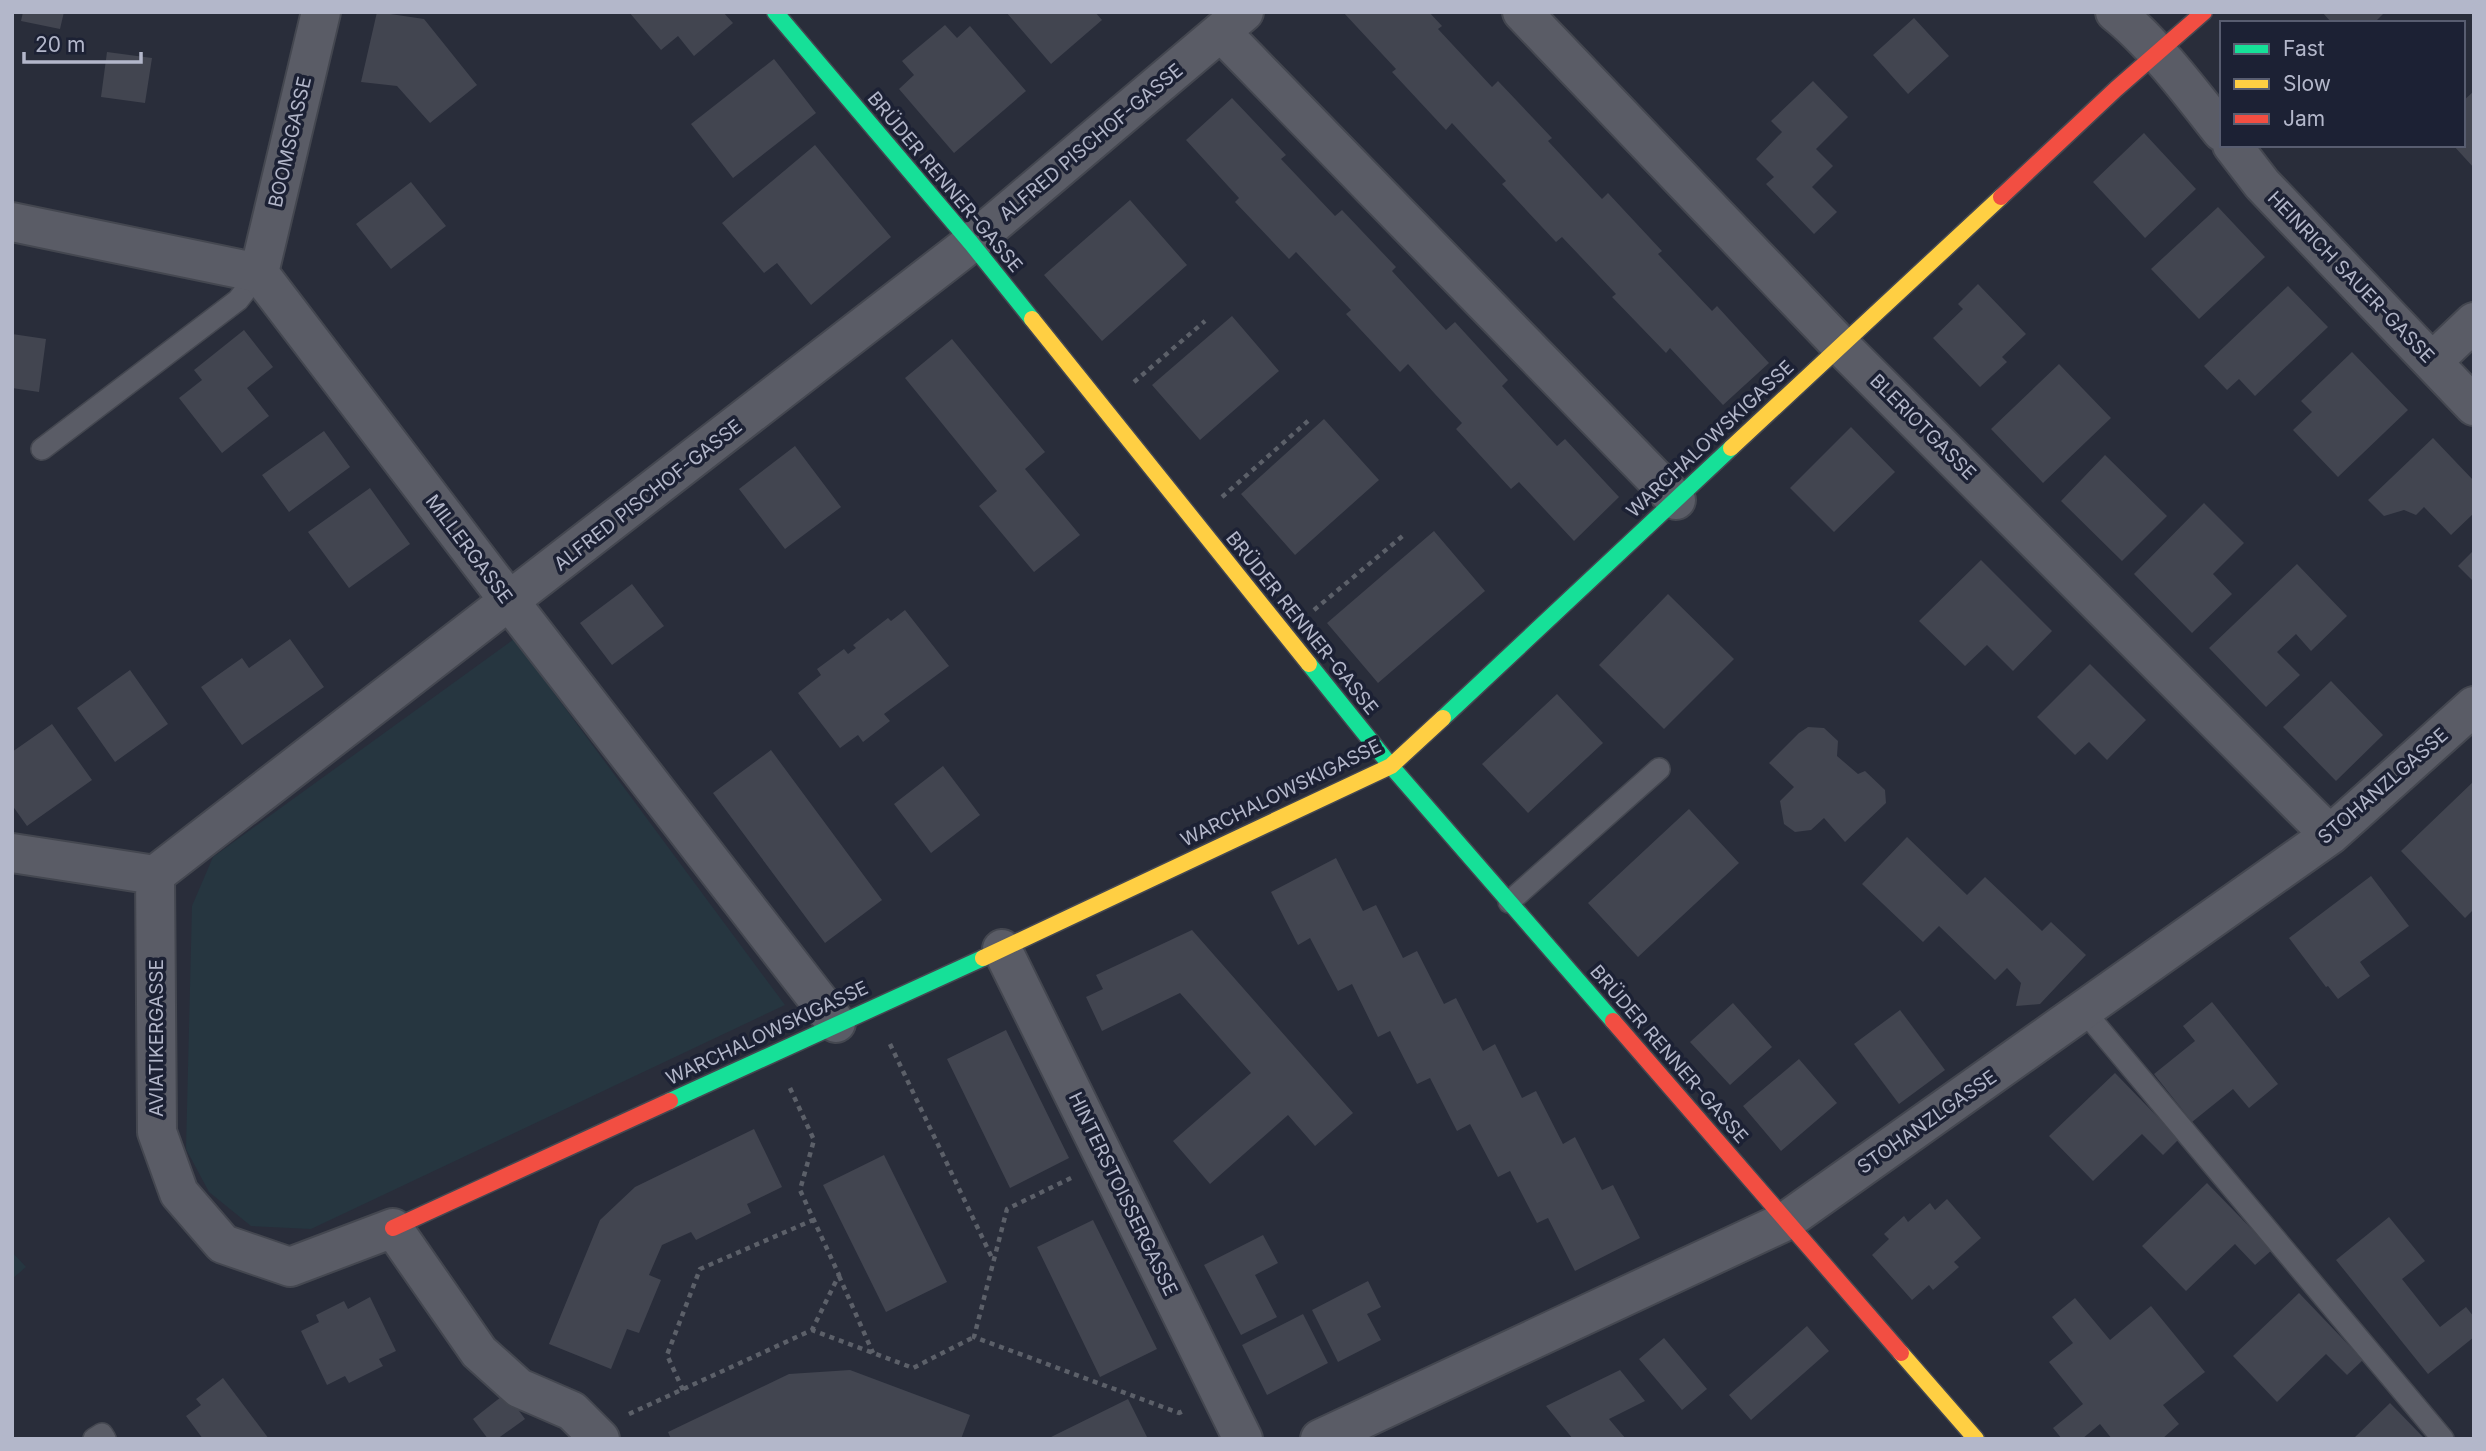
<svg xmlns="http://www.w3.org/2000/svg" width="2486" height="1451" viewBox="0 0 2486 1451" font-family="Inter,sans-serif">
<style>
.green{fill:#263640}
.building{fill:#424550}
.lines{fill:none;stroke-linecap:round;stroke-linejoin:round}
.lane-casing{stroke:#444750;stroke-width:24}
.street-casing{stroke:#444750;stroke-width:42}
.fast-casing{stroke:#444750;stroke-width:19}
.slow-casing{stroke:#444750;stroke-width:19}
.jam-casing{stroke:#444750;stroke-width:19}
.path{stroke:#5c6069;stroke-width:4.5;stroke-dasharray:5 5;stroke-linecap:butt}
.lane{stroke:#5a5c66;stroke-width:21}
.street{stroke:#5a5c66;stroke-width:38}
.fast{stroke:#16e098;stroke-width:16}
.slow{stroke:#ffcf43;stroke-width:16}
.jam{stroke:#f24e42;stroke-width:16}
.labels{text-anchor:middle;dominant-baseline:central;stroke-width:7;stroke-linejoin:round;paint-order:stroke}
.street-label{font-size:19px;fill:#b3b7ca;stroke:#1c2134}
</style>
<rect width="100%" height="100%" fill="#292d3a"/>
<path class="green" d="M514,639l271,366 -474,224 -60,-3 -42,-34 -23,-43 6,-243 21,-49z
M12,1252l14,15 -14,12z"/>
<path class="building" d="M23,12h41l-4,17 -39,-8z
M377,12l47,7 53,66 -47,38 -33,-37 -36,-4z
M629,12h94l10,11 -39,33 -16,-20 -17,14z
M1006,12h89l7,8 -51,44z
M1343,12h86l13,14 -4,3 54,58 6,-6 54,57 -4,3 54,58 6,-6 54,58 -4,3 54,57 5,-5 52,57 -46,42 -53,-57 -4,5 -54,-56 4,-3 -54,-57 -6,5 -54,-58 4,-3 -54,-58 -6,7 -54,-58 4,-3z
M2322,12h63l-11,11h-42z
M1914,18l35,38 -41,38 -35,-39z
M945,25l12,13 13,-12 56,65 -72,62 -55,-64 15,-14 -12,-14z
M107,52l45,6 -7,45 -44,-6z
M774,59l42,54 -83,65 -42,-54z
M1813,81l35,36 -32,32 17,17 -21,21 25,25 -23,22 -48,-50 8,-7 -18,-18 26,-27 -11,-11z
M2474,91v77l-21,-23h10v-44z
M1232,98l54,57 -5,4 54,57 7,-6 54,57 -4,4 54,59 9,-8 53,58 -6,6 55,60 8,-7 54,58 -45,44 -55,-59 -8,7 -55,-60 6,-6 -27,-29 -27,-30 -8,8 -54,-58 5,-4 -55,-58 -7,7 -54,-57 4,-4 -53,-58z
M2144,133l52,56 -51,49 -52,-56z
M815,145l76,92 -80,68 -34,-42 -13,10 -42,-50z
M411,182l35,44 -55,43 -35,-45z
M1130,200l57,65 -85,76 -58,-66z
M2218,207l47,50 -66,62 -48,-50z
M1978,284l48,50 -24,23 5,5 -27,25 -47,-49 30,-29 -5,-5z
M2288,286l40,41 -73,69 -16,-17 -12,11 -23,-24z
M1232,316l47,55 -79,69 -48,-55z
M244,330l29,37 -26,21 22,28 -47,37 -43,-55 23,-18 -8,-10z
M12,334l34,5 -7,53 -27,-4z
M952,339l93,113 -20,17 55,66 -46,37 -55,-66 18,-15 -92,-113z
M2352,352l56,58 -70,67 -45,-47 19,-18 -11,-11z
M2059,364l52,54 -68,65 -52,-54z
M1324,419l55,61 -84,75 -54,-61z
M1851,427l44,45 -61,60 -44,-44z
M324,431l26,36 -61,45 -27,-37z
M2433,438l41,43v32l-23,22 -27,-28 -8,8 -12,-5 -20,6 -16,-16z
M795,446l46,61 -56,42 -46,-60z
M2105,455l62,61 -45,45 -61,-60z
M370,488l40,56 -61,44 -41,-56z
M2204,503l40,40 -31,31 19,20 -40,39 -58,-59z
M1434,531l51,60 -107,92 -51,-60z
M2474,550v32l-16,-16z
M1981,560l71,71 -39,40 -26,-26 -22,21 -46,-45z
M2297,564l50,52 -36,35 -15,-17 -19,18 23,23 -34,32 -57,-59z
M632,584l32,42 -52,39 -32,-42z
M1668,594l66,65 -70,70 -65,-64z
M905,610l44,56 -65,48 6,7 -27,21 -5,-7 -18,13 -42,-55 23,-18 -4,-6 27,-20 4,5 8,-6 -3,-3 35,-27 3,3z
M290,639l34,48 -82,58 -41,-58 41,-29 7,10z
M2090,664l56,56 -39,40 -18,-18 -14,13 -38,-38z
M130,670l38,54 -53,38 -38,-54z
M2331,681l52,54 -47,46 -53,-54z
M1557,694l46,49 -75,70 -46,-49z
M52,724l40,56 -65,46 -15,-21v-53z
M1808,727l16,1 14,13 -1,15 21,18 7,-3 20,19 1,13 -41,39 -21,-24 -13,12 -16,2 -11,-8 -4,-23 14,-14 -25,-24 30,-30z
M771,750l111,150 -57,43 -112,-150z
M943,766l37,49 -49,38 -37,-49z
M2474,781v128l-9,9 -64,-67z
M1689,809l50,54 -101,94 -50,-54z
M1907,837l60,58 18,-18 57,54 9,-9 35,33 -46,49 -24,2 5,-23 -14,-15 -12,12 -56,-54 -16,16 -61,-58z
M1336,858l27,53 13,-6 27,53 14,-7 27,53 12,-6 27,53 12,-7 27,54 14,-7 27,53 12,-7 27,53 11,-5 27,53 -65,33 -27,-53 -11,5 -27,-52 -12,6 -28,-53 -13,7 -27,-53 -13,6 -27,-53 -12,6 -26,-53 -14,7 -28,-53 -12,7 -27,-53z
M2371,876l38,50 -49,36 10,14 -32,23 -10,-13 -2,1 -37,-49z
M1192,930l161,183 -38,33 -27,-31 -78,69 -37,-43 78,-68 -71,-80 -78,38 -16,-34 17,-8 -7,-14z
M2212,1002l66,82 -29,24 -16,-19 -41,33 -38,-48 41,-33 -12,-15z
M1733,1003l39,44 -42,38 -40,-43z
M1900,1010l45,60 -46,34 -45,-60z
M1006,1030l63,128 -59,30 -63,-129z
M1799,1059l38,44 -56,48 -38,-45z
M2115,1073l64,66 -16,16 -21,-21 -49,47 -44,-45z
M754,1129l28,58 -35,17 4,9 -55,27 -5,-8 -29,13 -13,30 12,5 -22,53 -12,-4 -16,40 -62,-25 51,-124 35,-33z
M884,1155l63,127 -61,30 -63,-127z
M2207,1183l65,67 -17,15 -20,-21 -49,47 -44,-45z
M1947,1199l34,39 -27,24 5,5 -26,23 -4,-5 -17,15 -40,-45 17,-16 -5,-5 20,-18 4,6 22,-19 5,7z
M2389,1217l36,44 -23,18 38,48 26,-20 8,10v20l-46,37 -92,-114z
M1093,1220l64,129 -57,28 -63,-130z
M1263,1235l15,28 -23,12 22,42 -36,18 -37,-70z
M1368,1281l13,26 -14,7 14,26 -43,22 -26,-52z
M2299,1293l64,67 -16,15 -21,-21 -49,48 -44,-46z
M370,1297l26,54 -17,8 4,7 -34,17 -4,-7 -18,9 -26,-54 18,-9 -3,-7 28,-14 4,8z
M2075,1298l35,42 41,-34 54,66 -42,33 16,19 -17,15h-50l-12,-15 -18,15h-20l-9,-11 30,-24 -34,-42 24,-19 -21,-26z
M1303,1314l25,49 -61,32 -25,-50z
M1807,1326l22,25 -78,69 -22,-25z
M1664,1338l43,51 -25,21 -43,-51z
M850,1370l120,45 -9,24h-290l-3,-7 121,-58z
M1620,1370l25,31 -36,18 17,20h-53l-27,-33z
M223,1378l46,61h-66l-17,-23 15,-11 -5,-6z
M506,1393l19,26 -28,20h-9l-15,-20z
M1128,1399l20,40h-101z
M2390,1403l35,36h-72z"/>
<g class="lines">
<defs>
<path id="lane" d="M42,449l196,-149 21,-27
M1509,902l150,-133
M2084,1011l359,428
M94,1439l8,-5 3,5"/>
<path id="street" d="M1522,12l318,333 490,490
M2115,12c38,30 77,82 107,120
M1221,32l455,468
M2232,145l30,39 212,222
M12,222l247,51 251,329 326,421
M259,273l62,-261
M2432,362l42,-40
M12,853l143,22 816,-632 273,-231
M155,875l2,257 22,61 44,51 67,23 103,-39 86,124 40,36 53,23 28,28
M1002,949l241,490
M1320,1439l466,-218 544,-386 144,-129"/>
<path id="fast" d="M775,12l196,231 61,76
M1309,664l82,102 222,255
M1443,718l288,-270
M670,1101l313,-143"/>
<path id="slow" d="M1032,319l277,345
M1731,448l270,-251
M983,958l408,-192 52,-48
M1901,1353l75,86"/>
<path id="jam" d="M2001,197l115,-108 88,-77
M1613,1021l288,332
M393,1228l277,-127"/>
</defs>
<use href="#lane" class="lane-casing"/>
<use href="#street" class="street-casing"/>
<use href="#fast" class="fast-casing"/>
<use href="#slow" class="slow-casing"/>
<use href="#jam" class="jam-casing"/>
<path class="path" d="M1134,382l71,-61
M1222,497l86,-76
M1314,610l91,-76
M890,1044l103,216
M790,1088l24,52 -14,50 39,85 -27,55
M1071,1178l-64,31 -33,128 205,76 6,-3
M839,1276l34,77
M683,1390l-16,-35 33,-86 113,-49
M629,1414l183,-84 101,38 61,-31"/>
<use href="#lane" class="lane"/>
<use href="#street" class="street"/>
<use href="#fast" class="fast"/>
<use href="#slow" class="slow"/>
<use href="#jam" class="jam"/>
</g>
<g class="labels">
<g class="street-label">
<text transform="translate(290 142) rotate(-77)">BOOMSGASSE</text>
<text transform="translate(1091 142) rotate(-40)">ALFRED PISCHOF-GASSE</text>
<text transform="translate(945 182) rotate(50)">BRÜDER RENNER-GASSE</text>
<text transform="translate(2351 277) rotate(46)">HEINRICH SAUER-GASSE</text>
<text transform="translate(1923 427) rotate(45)">BLERIOTGASSE</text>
<text transform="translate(1710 439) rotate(-43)">WARCHALOWSKIGASSE</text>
<text transform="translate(648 495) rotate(-38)">ALFRED PISCHOF-GASSE</text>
<text transform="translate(469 549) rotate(53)">MILLERGASSE</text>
<text transform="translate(1302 623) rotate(51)">BRÜDER RENNER-GASSE</text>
<text transform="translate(2383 786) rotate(-41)">STOHANZLGASSE</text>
<text transform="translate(1281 793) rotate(-26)">WARCHALOWSKIGASSE</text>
<text transform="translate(767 1033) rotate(-25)">WARCHALOWSKIGASSE</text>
<text transform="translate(156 1038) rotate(-90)">AVIATIKERGASSE</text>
<text transform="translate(1669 1054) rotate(49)">BRÜDER RENNER-GASSE</text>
<text transform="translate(1927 1122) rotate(-35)">STOHANZLGASSE</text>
<text transform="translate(1123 1194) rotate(64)">HINTERSTOISSERGASSE</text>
</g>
</g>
<rect width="2486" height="1451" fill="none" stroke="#b3b7ca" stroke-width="28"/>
<rect x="2220" y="21" width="245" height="126" fill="#1c2134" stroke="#585d70" stroke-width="2"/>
<rect x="2234" y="44" width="35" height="10" fill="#16e098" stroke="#585d70" stroke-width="2"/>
<text x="2283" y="56" font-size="21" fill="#b3b7ca">Fast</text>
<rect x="2234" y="79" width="35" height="10" fill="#ffcf43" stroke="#585d70" stroke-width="2"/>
<text x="2283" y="91" font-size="21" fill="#b3b7ca">Slow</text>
<rect x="2234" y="114" width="35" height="10" fill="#f24e42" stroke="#585d70" stroke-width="2"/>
<text x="2283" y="126" font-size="21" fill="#b3b7ca">Jam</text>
<path d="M24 52v10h117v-10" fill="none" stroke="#b3b7ca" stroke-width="3.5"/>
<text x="35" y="52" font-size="21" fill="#b3b7ca" stroke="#1c2134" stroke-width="5" paint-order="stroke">20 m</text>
</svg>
